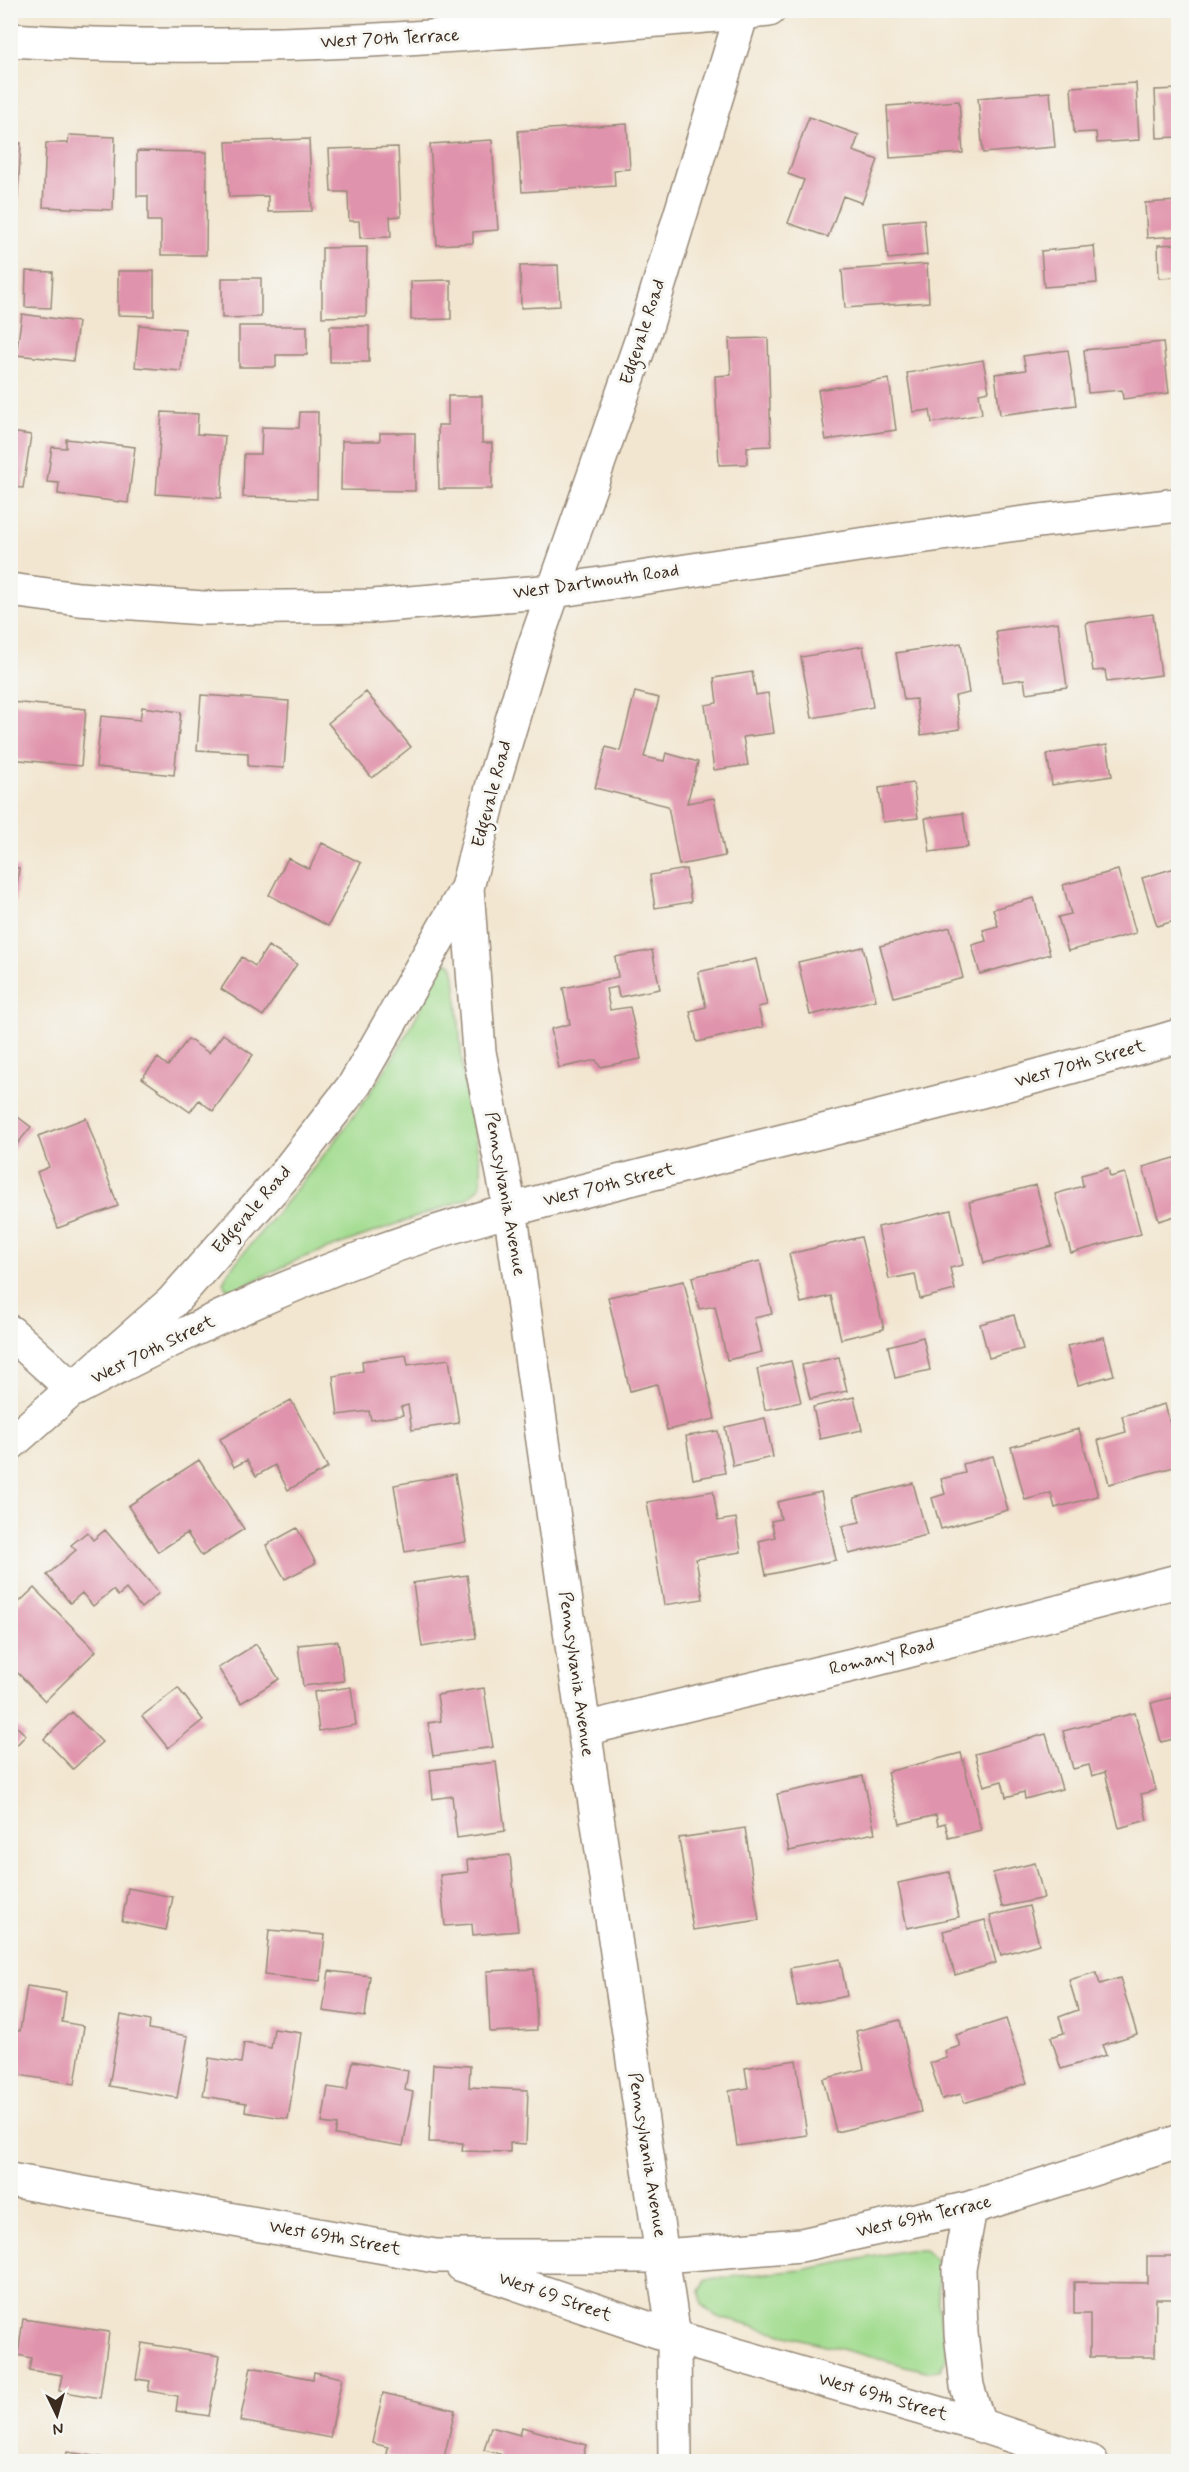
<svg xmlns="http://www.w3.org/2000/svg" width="1189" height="2472" viewBox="0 0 1189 2472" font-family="Mynerve,sans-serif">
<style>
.green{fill:#a2dc8f;stroke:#6e8356;stroke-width:1.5}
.building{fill:#e093ac}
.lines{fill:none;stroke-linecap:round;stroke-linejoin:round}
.minor-casing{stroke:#968877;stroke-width:36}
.minor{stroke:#fff;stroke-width:33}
.labels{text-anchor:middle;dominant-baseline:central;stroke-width:6;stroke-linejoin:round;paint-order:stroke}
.street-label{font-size:18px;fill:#3b2a1e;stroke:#f6f6f2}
</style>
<rect width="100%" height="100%" fill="#f6f6f2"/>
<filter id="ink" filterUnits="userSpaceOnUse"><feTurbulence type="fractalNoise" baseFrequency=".0167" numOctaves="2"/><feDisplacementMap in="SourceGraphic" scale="12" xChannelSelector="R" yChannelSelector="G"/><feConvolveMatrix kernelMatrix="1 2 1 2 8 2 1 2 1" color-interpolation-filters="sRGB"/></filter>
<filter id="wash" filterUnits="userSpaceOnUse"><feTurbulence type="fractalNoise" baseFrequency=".008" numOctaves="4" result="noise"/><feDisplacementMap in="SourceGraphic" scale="24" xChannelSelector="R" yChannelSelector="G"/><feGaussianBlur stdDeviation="1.35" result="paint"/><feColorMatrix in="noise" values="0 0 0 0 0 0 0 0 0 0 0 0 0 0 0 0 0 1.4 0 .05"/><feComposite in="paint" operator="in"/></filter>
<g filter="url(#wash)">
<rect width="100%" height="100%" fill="#f2e6d0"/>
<path class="green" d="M446,962l6,2 3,12 8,96 18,96c2,19 -1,22 -17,32l-165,59 -62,30 -9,1 -5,-7 5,-11c78,-95 163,-188 210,-302z
M908,2250h16l8,6 5,7 2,11 -1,28 9,56 -7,12 -14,1 -210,-54 -14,-12 -2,-14 7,-12 95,-9z"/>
<g id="blocks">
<path class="building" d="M1136,83l3,57 -42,3 -1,-11 -22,1 -3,-46z
M1178,89v48l-21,1 -2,-48z
M1050,92l5,55 -72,6 -5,-55z
M959,101l4,52 -73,5 -3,-52z
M809,117l50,18 -6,16 25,9 -16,43 -19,-7 -15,41 -40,-14 16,-43 -16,-6z
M627,124l3,45 -16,1 1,16 -93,6 -4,-61z
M69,135l46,2 -2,73 -70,-3 3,-64h22z
M309,139l3,72 -44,1v-16l-39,1 -3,-55z
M492,140l6,90 -25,2v11l-36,2 -7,-101z
M10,142l11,1 -6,98h-5z
M398,147l3,69 -11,1 1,20 -31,1 -1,-17h-10l-1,-29h-17l-2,-43z
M137,151l70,1 -1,103h-45v-34h-13v-25h-11z
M1178,201v35l-31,2 -2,-35z
M924,219l3,36 -39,4 -4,-36z
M1178,244v33l-19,1 -1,-33z
M1094,246l3,37 -53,4 -3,-36z
M367,247l-1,69 -44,1v-69z
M927,264l2,38 -84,6 -3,-38z
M558,265l2,41 -39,2 -1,-42z
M26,271l27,1 -2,36 -26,-1z
M118,271h36v45l-36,-1z
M222,278h39v39l-39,1z
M451,280v39l-40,1v-39z
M22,314l56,8 -5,39 -57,-6z
M139,325l46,4 -4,42 -46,-4z
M239,326h68v29h-31v12h-37z
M330,326h39v36h-39z
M768,338l3,108 -24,1v17l-28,1 -4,-89 16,-1 -2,-36z
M1163,342l6,51 -46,6 -1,-9 -34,3 -4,-43z
M1068,350l8,55 -76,10 -5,-41 31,-4 -3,-14z
M983,360l6,31 -10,2 3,21 -50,9 -2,-13 -17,2 -6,-39z
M889,379l7,51 -70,10 -8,-50z
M448,396h34v47h10v46h-53l-1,-64h10z
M162,412l36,2 -1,20 28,2 -4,62 -65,-4z
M300,412h18l-1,87 -74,-2 1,-43h17l1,-27 37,1z
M10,432l21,3 -8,53 -13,-1z
M380,433h35v58l-74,-1 1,-49h38z
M66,439l69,8 -7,56 -70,-9 1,-11 -12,-1 5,-35 14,1z
M1153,614l8,61 -54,7 -2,-12 -12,1 -7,-48z
M1058,622l9,65 -41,6 -2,-14 -21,3 -7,-51z
M961,643l8,50 -14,3 5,33 -39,6 -5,-36 -12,1 -8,-47z
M863,646l10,61 -61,11 -11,-61z
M752,672l4,23 12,-2 6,40 -31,4 5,28 -34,5 -9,-65 12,-2 -3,-25z
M366,692l45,55 -39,31 -44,-55z
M635,692l24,6 -15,59 20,4 2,-8 32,9 -11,41 27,-5 11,58 -46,9 -11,-59 -73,-18 11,-41 14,4z
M201,695l88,6 -5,67 -36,-2v-13l-51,-3z
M10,702l76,7 -5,57 -71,-7z
M142,707l39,5 -7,63 -78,-8 5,-51 39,4z
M1107,745l5,31 -60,9 -5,-31z
M913,783l5,35 -35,4 -4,-34z
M963,813l5,34 -38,5 -5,-34z
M322,843l39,20 -33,63 -59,-31 19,-37 21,11z
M10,867l9,1 -4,35h-5z
M1178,867v53l-21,6 -15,-48z
M686,869l5,33 -36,6 -5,-33z
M1118,870l18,63 -68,18 -10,-34 13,-3 -8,-29z
M1034,898l16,56 -70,20 -8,-29 14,-4 -3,-11 15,-4 -5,-17z
M950,927l13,51 -69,19 -14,-51z
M268,946l29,18 -34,52 -42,-27 21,-32 13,9z
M863,947l13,53 -66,15 -12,-53z
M652,950l8,39 -41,8 -2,-10 -11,2 4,21 20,-3 11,52 -41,8 -4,-7 -37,8 -8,-39 19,-5 -7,-36 55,-11 -3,-20z
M756,959l11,46 -9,2 5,20 -66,15 -7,-31 16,-4 -8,-35z
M223,1034l30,21 -40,56 -14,-11 -9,12 -48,-34 16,-20 10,8 20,-27 21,14z
M10,1111l21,16 -21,26z
M86,1118l32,88 -60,22 -21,-56 12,-5 -11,-31z
M1178,1157v58l-19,6 -16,-54z
M1108,1168l2,9 15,-4 16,61 -70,19 -16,-59 28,-8 -2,-11z
M1036,1185l16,61 -68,17 -15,-61z
M951,1210l12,55 -13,3 5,22 -35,9 -5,-25 -26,5 -11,-52z
M861,1237l23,92 -43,10 -10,-43 -30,7 -12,-49z
M760,1261l12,53 -18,4 8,34 -35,8 -12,-54 -16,3 -7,-32z
M684,1281l31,138 -48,11 -10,-46 -27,7 -22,-94z
M1014,1315l9,34 -34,9 -9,-34z
M923,1337l7,33 -35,8 -7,-32z
M1104,1337l10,38 -36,10 -11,-39z
M406,1355l2,10 41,-6 10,64 -47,7 -4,-25 -7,2 2,8 -32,5 -2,-9 -31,4 -5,-39 30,-5 -1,-10z
M839,1357l8,34 -37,8 -8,-34z
M791,1361l10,41 -36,8 -8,-41z
M854,1397l8,33 -42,9 -7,-32z
M291,1400l37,68 -40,22 -13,-25 -19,11 -9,-16 -13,7 -14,-28z
M1165,1404l13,51v11l-69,18 -11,-44 28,-8 -4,-16z
M765,1418l8,39 -40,9 -8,-39z
M1079,1429l19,67 -43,12 -4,-15 -26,7 -14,-53z
M718,1431l7,42 -32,6 -7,-43z
M993,1456l15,54 -67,19 -9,-31 13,-4 -4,-15 24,-6 -2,-9z
M199,1460l45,69 -42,27 -15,-23 -29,19 -30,-46z
M455,1474l11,68 -61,10 -11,-67z
M913,1483l14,52 -78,19 -7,-28 18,-4 -6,-24z
M713,1491l5,30 18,-3 5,34 -45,7 7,40 -39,6 -17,-103z
M821,1492l15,68 -70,15 -7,-34 16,-4 -4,-16 10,-2 -4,-17z
M297,1528l19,35 -31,16 -19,-34z
M105,1530l54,63 -18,15 -15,-19 -8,7 -5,-6 -20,16 -11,-13 -12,10 -23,-28 29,-25 -5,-5 16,-13 6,8z
M467,1575l9,63 -54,9 -9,-64z
M34,1588l62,63 -51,50 -33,-34 -2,1v-57z
M338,1641l6,40 -41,5 -5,-41z
M256,1644l23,35 -38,24 -23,-35z
M351,1687l5,38 -37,6 -5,-39z
M178,1688l25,32 -35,28 -26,-32z
M484,1688l9,59 -60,9 -5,-33 13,-2 -4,-26z
M1178,1696v42l-17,4 -10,-39z
M72,1712l30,30 -29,27 -29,-30z
M1135,1713l21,77 -15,4 6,26 -28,8 -14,-56 -13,4 -3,-11 -16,4 -10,-38z
M10,1721l16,14 -16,17z
M1046,1734l16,55 -37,10 -1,-7 -18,5 -4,-16 -18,5 -9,-32z
M961,1753l20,77 -32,8 -4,-15 -7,2 -2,-10 -36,9 -13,-52z
M496,1762l9,69 -48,7 -5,-42 -19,3 -3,-29z
M863,1776l12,57 -86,18 -12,-57z
M745,1828l14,92 -66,10 -14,-92z
M510,1855l8,76 -45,4 -1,-11 -27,2 -5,-51 28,-3 -1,-12z
M1035,1863l9,35 -42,9 -9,-34z
M949,1872l10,45 -52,11 -9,-45z
M128,1888l45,9 -7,33 -44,-9z
M1029,1906l10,38 -38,11 -11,-39z
M985,1920l11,43 -41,12 -12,-44z
M269,1930l56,5 -5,46 -55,-6z
M840,1959l7,37 -50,10 -7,-38z
M534,1969l3,61 -47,2 -3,-61z
M329,1971l41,5 -5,41 -42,-6z
M1096,1972l4,12 20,-6 17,56 -35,11 4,10 -45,14 -10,-32 13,-4 -5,-16 19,-7 -9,-30z
M27,1986l39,6 -4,30 22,4 -9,58 -63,-10 2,-11 -4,-1v-32l10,1z
M121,2015l29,6 -1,8 39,7 -11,62 -68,-12z
M1006,2019l21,64 -63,20 -3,-9 -19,5 -12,-36 17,-5 -2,-7 15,-5 -4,-11z
M900,2020l21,92 -85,20 -13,-53 41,-10 -8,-38z
M274,2029l27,4 -13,86 -43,-7 1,-9 -43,-7 6,-38 32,5 3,-20 27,5z
M796,2060l11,75 -70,11 -8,-55 19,-3 -3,-20z
M353,2061l55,10 -3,19 8,2 -10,54 -68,-11 2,-10 -15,-2 6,-36 19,3z
M433,2064l37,2 -1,21 59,3 -2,54 -16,-1v9l-48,-1 1,-8 -34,-1z
M1147,2256h31v43h-22l-1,58h-65v-43h-16v-32l73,1z
M23,2319l86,13 -9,66 -41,-7 3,-16 -33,-5 2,-12 -13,-3z
M142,2343l78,13 -11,60 -33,-5 2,-15 -30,-5 2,-10 -14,-2z
M251,2367l62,12 1,-7 28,6 -12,60 -90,-17z
M383,2393l72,17 -12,52h-29l-27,-7 1,-8 -16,-4z
M491,2427l29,8 2,-8 64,18 -5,17h-83l2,-8 -16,-4z
M67,2452l44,7v3h-46z"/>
</g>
</g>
<g filter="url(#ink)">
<use href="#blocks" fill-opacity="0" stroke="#968877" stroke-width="1.5"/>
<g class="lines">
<defs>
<path id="minor" d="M10,40c186,12 370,2 555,-13 68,-5 137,-10 204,-17
M10,590l69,9 124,9 170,-2 181,-15 305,-46 180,-24 139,-16
M467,888l12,164 31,157 74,520 90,608 1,125
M10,1332l64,58c97,-52 199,-99 303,-138 101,-37 206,-61 309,-87 165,-41 330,-80 492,-129
M10,1444l162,-142 110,-124 73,-94 112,-196 26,-104 41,-137 113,-323 96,-314
M584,1729l281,-67 313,-81
M10,2180l425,76h228l138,-11 169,-37 208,-66
M970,2208l-11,61 2,64 6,53 12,39
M462,2265l212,72 305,88 112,37"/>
</defs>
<use href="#minor" class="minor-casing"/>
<use href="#minor" class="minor"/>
</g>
</g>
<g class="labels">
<g class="street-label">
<text transform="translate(390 39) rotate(-3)">West 70th Terrace</text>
<text transform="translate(643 332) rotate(-72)">Edgevale Road</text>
<text transform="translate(596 582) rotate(-8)">West Dartmouth Road</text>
<text transform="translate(492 794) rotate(-75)">Edgevale Road</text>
<text transform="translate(1080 1064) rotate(-16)">West 70th Street</text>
<text transform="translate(609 1185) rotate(-14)">West 70th Street</text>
<text transform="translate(505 1194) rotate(80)">Pennsylvania Avenue</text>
<text transform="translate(252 1210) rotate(-49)">Edgevale Road</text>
<text transform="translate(153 1350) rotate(-26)">West 70th Street</text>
<text transform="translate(882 1657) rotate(-14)">Romany Road</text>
<text transform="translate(576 1674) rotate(82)">Pennsylvania Avenue</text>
<text transform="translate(647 2155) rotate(81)">Pennsylvania Avenue</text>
<text transform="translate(924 2217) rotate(-13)">West 69th Terrace</text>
<text transform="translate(335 2238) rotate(10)">West 69th Street</text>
<text transform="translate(555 2297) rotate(19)">West 69 Street</text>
<text transform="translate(883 2397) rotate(16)">West 69th Street</text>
</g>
</g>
<rect width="1189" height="2472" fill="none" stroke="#f6f6f2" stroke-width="36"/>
<g transform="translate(57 2415) rotate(175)" stroke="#f6f6f2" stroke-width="4.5" paint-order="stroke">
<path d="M0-4.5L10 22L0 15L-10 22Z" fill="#3b2a1e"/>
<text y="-9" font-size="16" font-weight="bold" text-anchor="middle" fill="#3b2a1e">N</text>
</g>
</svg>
